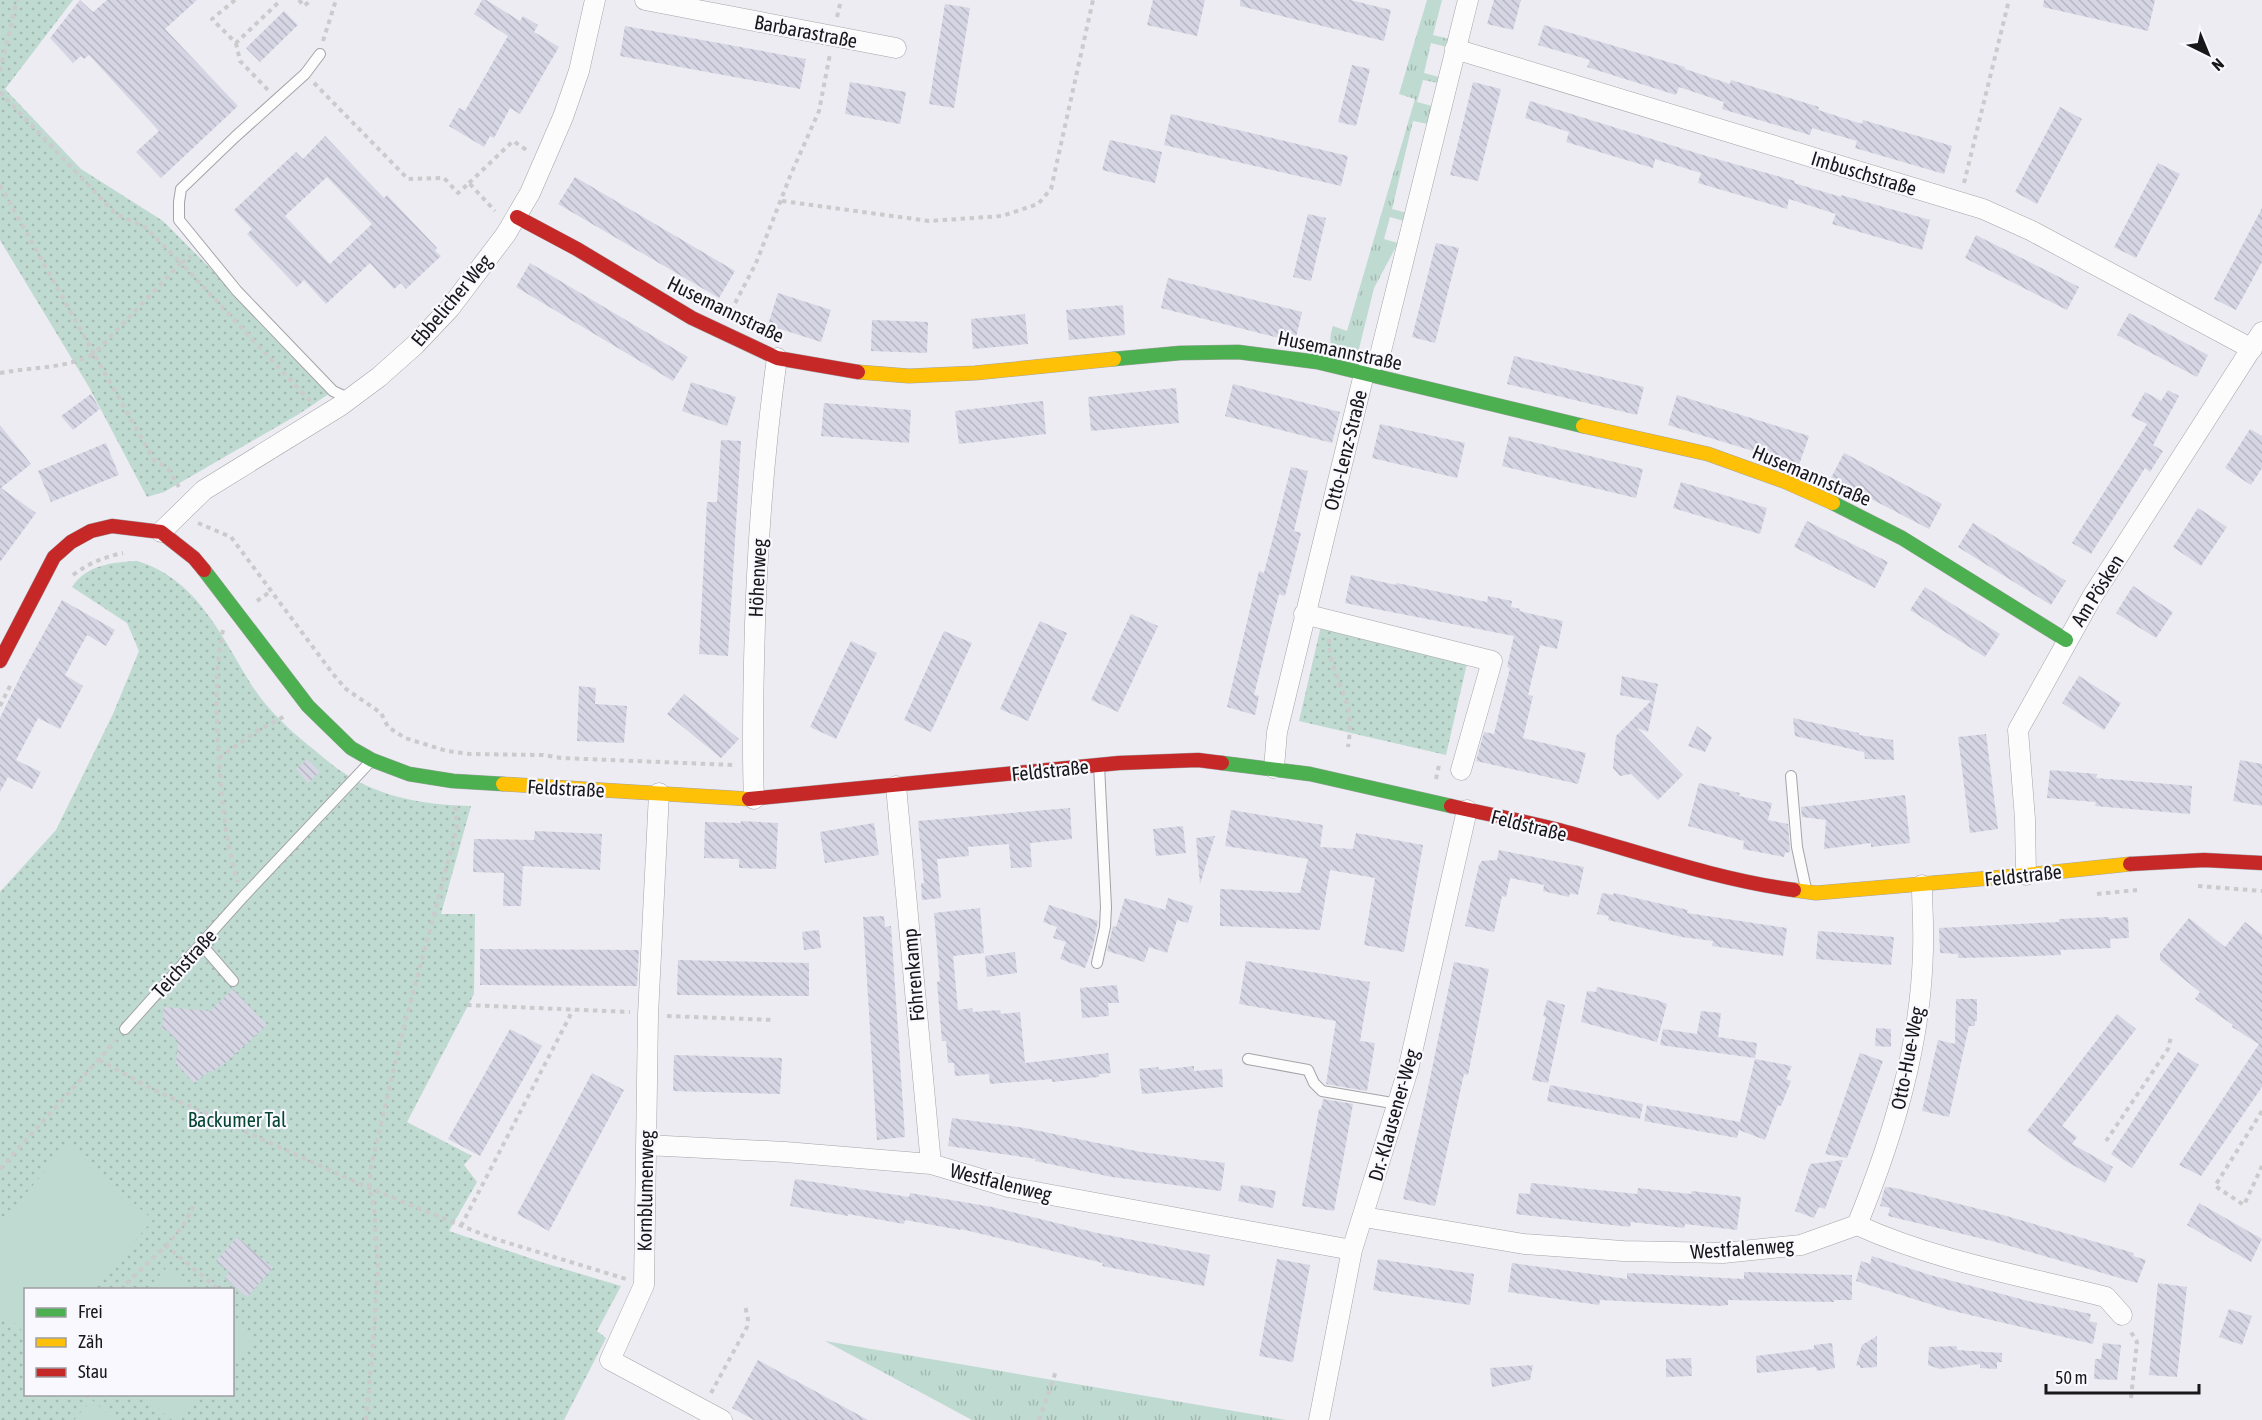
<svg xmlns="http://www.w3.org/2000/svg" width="2262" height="1420" viewBox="0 0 2262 1420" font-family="'Asap Condensed',sans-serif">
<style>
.grass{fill:url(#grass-tufts)}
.park{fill:url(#park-dots);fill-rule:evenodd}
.pitch{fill:#bfdad0}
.building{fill:url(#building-back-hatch);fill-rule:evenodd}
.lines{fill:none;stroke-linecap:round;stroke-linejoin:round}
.lane-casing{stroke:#a4a4a8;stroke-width:12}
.street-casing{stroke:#a4a4a8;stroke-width:21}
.fast-casing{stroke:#a4a4a8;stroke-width:15}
.slow-casing{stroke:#a4a4a8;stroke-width:15}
.jam-casing{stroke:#a4a4a8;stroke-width:15}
.path{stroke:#cbcbcd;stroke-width:4;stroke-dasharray:4.5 4.5;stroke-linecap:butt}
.lane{stroke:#fcfcfd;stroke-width:10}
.street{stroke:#fcfcfd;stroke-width:20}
.fast{stroke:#4caf50;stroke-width:14}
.slow{stroke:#ffc107;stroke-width:14}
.jam{stroke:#c62828;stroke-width:14}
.labels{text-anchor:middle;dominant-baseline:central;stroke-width:4.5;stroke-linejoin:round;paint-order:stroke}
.street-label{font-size:20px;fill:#18181b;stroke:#f8f8fe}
.park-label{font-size:20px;fill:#064530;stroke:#f8f8fe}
</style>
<defs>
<pattern id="grass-tufts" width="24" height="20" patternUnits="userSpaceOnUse" patternTransform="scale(1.5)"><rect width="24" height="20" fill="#bfdad0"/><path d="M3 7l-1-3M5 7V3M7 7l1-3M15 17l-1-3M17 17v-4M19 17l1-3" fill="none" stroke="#a3bab2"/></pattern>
<pattern id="park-dots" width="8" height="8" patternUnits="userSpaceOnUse" patternTransform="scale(1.5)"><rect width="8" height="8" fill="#bfdad0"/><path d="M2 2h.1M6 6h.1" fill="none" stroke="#a3bab2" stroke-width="1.8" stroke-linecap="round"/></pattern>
<pattern id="building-back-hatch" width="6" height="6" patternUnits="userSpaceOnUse" patternTransform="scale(1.5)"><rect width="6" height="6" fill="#d6d5e4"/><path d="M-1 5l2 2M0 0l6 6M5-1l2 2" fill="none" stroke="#b7b6c3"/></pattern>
</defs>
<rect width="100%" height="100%" fill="#ececf2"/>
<path class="grass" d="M1427,0h15l-9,35 16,4 -2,8 -16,-4 -7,30 15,4 -1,6 -15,-3 -6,22 15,4 -4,18 -15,-3 -21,88 15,4 -3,8 -14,-4 -6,22 14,4 -24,45 -17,69c-21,-6 -32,-6 -24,-31l14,5 68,-232 -16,-5z
M825,1341l461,79h-314z"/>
<path class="park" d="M0,0h73l-68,89 76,80 82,52 170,170 -34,23 -135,78 -17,5 -58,-110 -89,-147z
M137,561c58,17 83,72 112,120 16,26 36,45 59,64 12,9 23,20 36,28 37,25 83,32 127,33l-30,108h34l-1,80 -67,128 65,34 -8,9 13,17 -28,49 95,32 77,23 -24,45 9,7 -42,82h-564v-528l56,-62 57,-116 26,-63 -12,-28 -55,-36c14,-22 41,-25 65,-26zM26,1290h206v104h-206z
M1321,626l147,33 -22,96 -147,-34z"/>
<path class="pitch" d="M68,1145l85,75 -61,69 -66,1 -1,43 -25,-22v-88z
M169,1265l27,24h-49z
M233,1322l19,18 -19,22z
M143,1395h61l-23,25h-9z
M92,1400l23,20h-41z"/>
<path class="building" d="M80,0l13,12 14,-12h90l-32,29 73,77 -77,72 -25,-26 23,-21 -70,-76 -5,4 -3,-3 -8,7 -23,-25z
M482,0h4l34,21 3,-5 15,9 -4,7 25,15 -39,67 -10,-6 -16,30 -4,-2 -6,11 -35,-21 10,-18 6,3 43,-75 -34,-22z
M1153,0h52l-8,36 -50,-11z
M1240,0h110l41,10 -7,31 -144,-35z
M1494,0h27l-8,30 -26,-6z
M2044,0h111l-7,31 -105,-24z
M945,4l25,4 -16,100 -25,-4z
M284,11l14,14 -38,37 -14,-14z
M1544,25l141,42v2l45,15 1,-4 88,27 -1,3 44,14 1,-4 89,26 -8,28 -89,-26 2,-7 -45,-13 -2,7 -88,-26 2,-7 -45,-15 -3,8 -89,-28 3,-7 -52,-15z
M625,26l181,33 -6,30 -180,-33z
M1352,65l18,4 -14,57 -18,-4z
M850,82l56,10 -6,32 -55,-10z
M1473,82l28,7 -23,92 -28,-6z
M1530,101l176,55 89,25 -1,2 47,14v-2l89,25 -8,30 -90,-26 4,-10 -47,-15 -2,10 -89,-26 3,-10 -46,-14 -2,9 -87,-26 3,-10 -44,-14z
M2060,107l22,12 -45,85 -22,-12z
M1171,114l177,42 -7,30 -177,-41z
M325,136l59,62 3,-3 50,53 -2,3 6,5 -35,33 -5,-6 -7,6 -24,-26 -44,41 -22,-24 -7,7 -50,-53 5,-5 -18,-19 62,-58 7,7zM327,177l45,47 -42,40 -45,-48z
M1110,140l52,12 -7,31 -53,-13z
M2158,163l22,11 -44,84 -22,-11z
M575,177l160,94 -16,27 -161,-94z
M2262,208v54l-26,48 -22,-11z
M1308,214l18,4 -15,63 -18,-4z
M1976,235l103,52 -12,23 -102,-52z
M1436,243l23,5 -24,95 -23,-6z
M530,263l158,94 -15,24 -157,-94z
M1168,278l134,34 -7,30 -134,-34z
M778,293l53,17 -10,32 -53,-17z
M1123,305l2,30 -56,5 -3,-30z
M2129,313l79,42 -11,22 -80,-42z
M1025,314l3,30 -55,5 -2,-30z
M872,320l56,2 -1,31 -56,-2z
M1514,356l130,31 -7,28 -130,-31z
M691,382l45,15 -9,29 -45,-15z
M1233,384l107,28 -8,31 -107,-27z
M1176,388l3,35 -88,8 -3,-34z
M2168,390l11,6 -26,49 10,6 -13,21 -5,-4 -54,86 -19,-11 75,-119 -16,-8 14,-24 16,9z
M91,394l9,15 -27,21 -12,-14z
M1677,395l132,41 -10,29 -131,-40z
M1043,401l3,33 -87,10 -4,-33z
M824,403l87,7 -2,33 -88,-7z
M1380,424l85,19 -8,35 -85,-20z
M0,425l31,39 -30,24 35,25 -36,49z
M2250,429l12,7v32l-11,17 -26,-17z
M1509,436l134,33 -7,29 -134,-32z
M721,440l20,1 -13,215 -29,-2 8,-152h10z
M106,443l13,32 -68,27 -13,-31z
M1844,453l98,51 -13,25 -98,-51z
M1291,467l17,4 -14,60 7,2 -16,63 -6,-2 -25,101 5,1 -4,19 -28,-8 32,-136 5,2z
M1681,482l86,26 -7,26 -87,-26z
M2198,508l29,19 -26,39 -28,-19z
M1807,521l81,41 -13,26 -81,-41z
M1973,523l93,58 -15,24 -93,-58z
M1351,575l45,10 1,-2 90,19 1,-6 24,5 -1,6 9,2 -1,2 44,10 -6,28 -17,-4 -12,50 5,1 -10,42 63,15 -8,31 -102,-23 8,-29 10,2 16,-66 -3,-1 7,-31 -169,-33z
M2133,586l40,26 -17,26 -40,-25z
M1925,587l75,47 -15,23 -75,-47z
M62,600l53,30 -9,16 -19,-11 -22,40 18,11 -23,43 -22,-11 -22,42 25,12 -9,17 -24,-12 -8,15v-74l22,-45z
M1131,614l27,12 -40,86 -27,-12z
M1040,621l27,12 -39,88 -28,-12z
M944,631l28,12 -41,89 -27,-12z
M851,641l26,12 -41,86 -26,-12z
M1622,676l36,8 -10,48 -11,-4 46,47 -25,25 -27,-26 -11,2 -7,-8 3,-32 35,-35 -31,-6z
M2079,676l42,27 -17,27 -42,-27z
M579,686l17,2 -1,16 32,2 -3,37 -47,-2z
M684,694l55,45 -18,19 -54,-44z
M1793,718l66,15v2l34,5 1,20 -29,-1 -1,-7 -69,-16z
M1697,726l15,11 -7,15 -17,-6z
M1986,734l12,95 -28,4 -12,-96z
M308,759l12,13 -12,11 -12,-14z
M2240,760l22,4v42l-29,-5z
M2050,770l47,4 -1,4 96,8 -2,28 -95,-8 1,-4 -49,-4z
M1699,783l41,10 -1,3 33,7 -4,17 20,4 2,28 -5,1 -1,4 -41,-8 1,-8 -56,-15z
M1905,795l5,48 -39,4v-4l-47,6 2,-29 -24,-3 -1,-10z
M1070,808l2,31 -42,4 2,24 -21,1 -2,-24 -41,3 1,9 -32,3 4,39 -19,2 -1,-17h3l-6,-62z
M1231,810l92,15 -3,22 33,2 3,-16 67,12 -19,107 -40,-7 11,-67 -45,-8 -10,60 -100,-4v-37l80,4 8,-34 -83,-13z
M741,821l37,2 -2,46 -37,-1v-9l-35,-1 1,-36 36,1z
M874,823l5,32 -54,8 -5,-31z
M1183,826l3,27 -30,3 -3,-27z
M535,831l67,3 -2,36 -77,-4 -2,40h-18l1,-33 -31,-1 1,-33 60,1z
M1215,836l-15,48 -4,-46z
M1499,850l85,17 -6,28 -8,-2 -1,4 -26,-6 1,-6 -34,-7 -4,19 -4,-1 -8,36 -29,-6 14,-61 3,-4 15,-1z
M1602,893l11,2 1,-2 74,17 -1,3 100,15 -4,28 -71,-10 1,-5 -31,-4 -74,-17 1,-4 -12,-2z
M1125,898l40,12 3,-12 25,8 -5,17 -11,-3 -10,33 -18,-6 -5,15 -37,-11 6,-25 3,1z
M1049,905l49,16 -5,25 -8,22 -25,-9 6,-17 -13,-4 4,-11 -14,-5z
M980,908l4,45 -31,3 5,54 14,-2 1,4 27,-2 1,4 19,-2 5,51 83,-10 3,20 -12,1v3l-47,5v-3l-62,5 -1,-10 -34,2 -1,-13h-6l-2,-22h-4l-5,-59 3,-1 -6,-68z
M884,916l1,11 6,-1 14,211 -28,3 -14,-223z
M2109,917v2l19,-2 1,21 -19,1 1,9 -51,2 1,5 -55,2 -48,1v-4l-18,-1 -1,-25 120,-6v-3z
M2189,918l36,29 20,-25 17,13v152l-61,89 -22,-11 80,-121 -27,-17 1,-2 -38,-26 5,-7 -40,-32v-7z
M819,930l2,18 -17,2 -2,-18z
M1818,931l76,6 -3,28 -75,-6z
M480,949l159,1 -2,36 -157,-1z
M1015,952l2,21 -30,4 -2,-21z
M678,960l131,3v33l-132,-1z
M1246,961l124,21 -10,59 15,2 -8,48 -41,-7 10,-63 -97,-17z
M1454,962l35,7 -21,106 -4,-1 -29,132 -32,-7 24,-106z
M1117,985l2,18h-11l1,13 -27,2 -2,-30z
M1597,987l60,13 10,4 -10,38 -76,-20 6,-31 9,1z
M233,989l34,36 -45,41 -1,-1 -8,7 -2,-2 -17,13 -18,-20 2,-21 -11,-12h-5l2,-23 46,4z
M1956,999h21v22h-2v5h-6l-20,91 -27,-6 16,-71 17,4z
M1547,1000l18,5 -17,78 -16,-3 14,-63 -3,-1z
M1701,1011l20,2 -3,24 39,6 -2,15 -95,-13 3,-16 34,5z
M2117,1014l19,15 -74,97 15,11 -5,7 41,23 -8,16 -41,-23 -37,-29z
M1876,1028l15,1v18l-16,-1z
M510,1029l32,17 -62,110 -32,-17z
M2178,1052l21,13 -67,103 -21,-14z
M1860,1053l23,8 -36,97 -22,-4z
M674,1055l108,3 -2,36 -107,-3z
M1755,1059l37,7 -6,13 5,2 -10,25 -3,-1 -13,35 -26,-10 -2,8 -93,-17 3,-16 93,17z
M1194,1066v5l28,-2 1,18 -81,7 -3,-25 19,-2 1,3z
M592,1073l32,17 -75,141 -32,-17z
M1550,1085l93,19 -3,15 -93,-18z
M1323,1099l30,5 -19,107 -32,-5 17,-97h2z
M952,1118l73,10 116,24 84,11 -4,28 -109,-14 -77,-16 1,-2 -88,-13z
M1843,1160l-18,49 -6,-2 -5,11 -19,-7 15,-47z
M795,1179l114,18 1,-4 82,14 105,26 113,22 -6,31 -102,-20 1,-3 -142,-34 -1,1 -55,-10 -1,4 -56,-10v2l-58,-10z
M1531,1183l106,11 1,-6 53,6 1,-3 49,6 -4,33 -52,-6 -1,4 -53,-6 -1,5 -114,-13 3,-21 11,1z
M1241,1185l35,6 -3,17 -35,-7z
M1885,1187l10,1 108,27 131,38 -1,3 13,4 -9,23 -141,-41 -108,-26 2,-8 -10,-2z
M2199,1203l63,36 -11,23 -64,-37z
M237,1237l36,31 -26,29 -22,-19 4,-6 -13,-11z
M1872,1256l58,19 102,27 59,12 -2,7 8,2 -4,21 -144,-34 -93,-29 5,-20 9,3z
M1277,1259l33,6 -17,97 -34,-6z
M1378,1259l96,15 -4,31 -97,-15z
M1512,1263l115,16v-6l117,6v-7l108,3v25h-18v2l-106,-2v5l-9,1 -119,-6 -1,5 -91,-13z
M2158,1283l29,4 -10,90 -28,-2z
M2229,1309l23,7 -10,29 -23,-8z
M1877,1336v31l-17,1v-3l-4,1 6,-21z
M1832,1343l3,25 -18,3 -1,-4 -59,6 -1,-17 58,-7v-4z
M2103,1343l18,2 -4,35 -23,-1 1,-20h6z
M1957,1346v4l45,3v9h-5v7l-17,-1v-4l-40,5 -12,-4 1,-18z
M1691,1358l1,18 -26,1v-18z
M758,1360l110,60h-114l-22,-12z
M1533,1365l-3,15 -38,7 -2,-19z"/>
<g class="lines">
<defs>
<path id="lane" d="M320,54l-15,20 -70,63 -54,52 -2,13v18l58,71 96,100 17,8
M1791,776l6,71 9,42
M201,944l32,37
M1097,963l8,-36 1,-20 -7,-142
M125,1029l118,-132 129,-137
M1248,1059l60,11 6,13 8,8 76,13"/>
<path id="street" d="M645,0l251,48
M1455,49l528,160 49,22 220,118
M161,532l43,-42 136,-84 39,-29 36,-32 35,-37 56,-74 24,-41 33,-76 16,-46 16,-71
M1304,614l188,47 -31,109
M1274,768l3,-36 87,-358 16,-19 88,-355
M896,786l35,378
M659,793l-11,222 -4,270 -34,75 112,60
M754,799c-2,-46 -1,-91 0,-137 2,-102 9,-203 23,-304
M2026,875l-1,-56 -7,-89 74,-133 170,-265
M646,1145l139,7 146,12 77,23 344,63
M1364,1217l160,27 99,7 100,2 78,-8 56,-20c79,36 166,51 249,72l16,18
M1857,1225c36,-88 64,-180 66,-275 1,-22 -1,-43 -1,-65
M1319,1420l33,-170 56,-180 59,-260"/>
<path id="fast" d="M1114,359l66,-6 58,-1 79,10 266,64
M1833,503l69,35 164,102
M204,570l104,136 43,42 21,12 37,14 44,7 50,3
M1222,763l88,11 141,32"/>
<path id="slow" d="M858,372l51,4 66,-3 139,-14
M1583,426l125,28 78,28 47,21
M503,784l246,15
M1794,890l22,3 210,-18 104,-11"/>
<path id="jam" d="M517,217l60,32 115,69 85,40 81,14
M0,661l54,-104 17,-15 20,-11 21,-5 49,6 33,26 10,12
M749,799l370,-36 79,-3 24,3
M1451,806c36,8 72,15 108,24 78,21 154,49 235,60
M2130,864l74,-4 58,3"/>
</defs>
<use href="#lane" class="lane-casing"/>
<use href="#street" class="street-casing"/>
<use href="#fast" class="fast-casing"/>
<use href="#slow" class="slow-casing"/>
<use href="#jam" class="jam-casing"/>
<path class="path" d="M235,0l-23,19 24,24 45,-43
M299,0l5,6 7,-6
M837,17l4,-17
M323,41l13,-41
M236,43l4,18 28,29
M0,71l17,-71
M314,83l94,96 36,-1 14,15 11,-10 26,28
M0,92l116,122 29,13 36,36 10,-7
M469,183l44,-42 15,10
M1964,183l45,-183
M0,185l94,169 87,-91 130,139
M782,201l147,20 73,-5 36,-12 13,-15 42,-189
M731,311l25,-48 35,-89 28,-63 11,-57
M0,373c32,-6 65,-4 94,-19l60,106 14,9 11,18
M198,523l33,14 102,137 13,15 35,24 7,14 17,11 42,13 23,3 73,1 18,3 173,7
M73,575c16,-12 31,-18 50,-22
M257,601l14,-10
M223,630c-8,38 -7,76 -5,115 3,46 6,93 20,137
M1329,639c-1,24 13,46 19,69 3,13 2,25 0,39
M0,706l12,-24
M219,758l38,-27 28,-15
M1436,779l3,-14
M2198,886l64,5
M2097,894l40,-4
M467,1005l163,7
M667,1016l107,4
M99,1060l53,29 217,99 120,49 137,42
M2262,1111l-47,75 29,19 18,-39
M2106,1141l62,-92 3,-12
M0,1169l116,-129
M461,1226l112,-216
M165,1245l53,44
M120,1290c23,-25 62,-52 73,-84
M711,1393l36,-66 1,-7 -3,-15
M86,1394l4,5
M2131,1398l6,-56 -6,-10
M366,1420l8,-87 4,-65 -4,-62 -5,-18 2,-21 29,-125 57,-214 -2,-25
M1039,1420l17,-49"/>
<use href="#lane" class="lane"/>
<use href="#street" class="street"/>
<use href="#fast" class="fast"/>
<use href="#slow" class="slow"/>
<use href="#jam" class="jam"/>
</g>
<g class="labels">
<g class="street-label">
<text transform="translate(806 31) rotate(11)">Barbarastraße</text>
<text transform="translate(1864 173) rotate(17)">Imbuschstraße</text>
<text transform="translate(451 300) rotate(-50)">Ebbelicher Weg</text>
<text transform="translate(726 309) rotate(26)">Husemannstraße</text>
<text transform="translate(1340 350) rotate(12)">Husemannstraße</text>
<text transform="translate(1345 450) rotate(-76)">Otto-Lenz-Straße</text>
<text transform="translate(1812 475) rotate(23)">Husemannstraße</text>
<text transform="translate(757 578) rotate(-87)">Höhenweg</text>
<text transform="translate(2097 590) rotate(-58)">Am Pösken</text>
<text transform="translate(1050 770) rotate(-6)">Feldstraße</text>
<text transform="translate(566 788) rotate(3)">Feldstraße</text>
<text transform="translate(1529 825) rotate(14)">Feldstraße</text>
<text transform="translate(2023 875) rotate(-6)">Feldstraße</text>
<text transform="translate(184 963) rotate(-48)">Teichstraße</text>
<text transform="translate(913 975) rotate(-95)">Föhrenkamp</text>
<text transform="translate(1907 1058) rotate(-79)">Otto-Hue-Weg</text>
<text transform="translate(1393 1115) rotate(-74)">Dr.-Klausener-Weg</text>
<text transform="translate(1001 1182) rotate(14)">Westfalenweg</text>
<text transform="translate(645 1191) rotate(-89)">Kornblumenweg</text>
<text transform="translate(1742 1248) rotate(-4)">Westfalenweg</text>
</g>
<g class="park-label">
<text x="237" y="1119">Backumer Tal</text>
</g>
</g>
<rect x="24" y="1288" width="210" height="108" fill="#f8f8fe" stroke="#9e9ea3" stroke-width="1.5"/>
<rect x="36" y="1308" width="30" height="9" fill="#4caf50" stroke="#9e9ea3" stroke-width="1.5"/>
<text x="78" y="1318" font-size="18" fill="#18181b">Frei</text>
<rect x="36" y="1338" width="30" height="9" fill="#ffc107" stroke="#9e9ea3" stroke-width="1.5"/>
<text x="78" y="1348" font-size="18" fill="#18181b">Zäh</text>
<rect x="36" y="1368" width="30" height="9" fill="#c62828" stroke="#9e9ea3" stroke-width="1.5"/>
<text x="78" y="1378" font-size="18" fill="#18181b">Stau</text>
<g transform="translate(2208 54) rotate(137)" stroke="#f8f8fe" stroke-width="4.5" paint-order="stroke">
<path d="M0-4.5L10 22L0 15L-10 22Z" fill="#18181b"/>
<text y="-9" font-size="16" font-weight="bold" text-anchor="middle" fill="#18181b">N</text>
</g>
<path d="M2046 1384v9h153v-9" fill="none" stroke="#18181b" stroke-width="3"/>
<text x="2055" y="1384" font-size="18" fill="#18181b" stroke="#f8f8fe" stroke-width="4.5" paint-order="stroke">50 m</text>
</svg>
